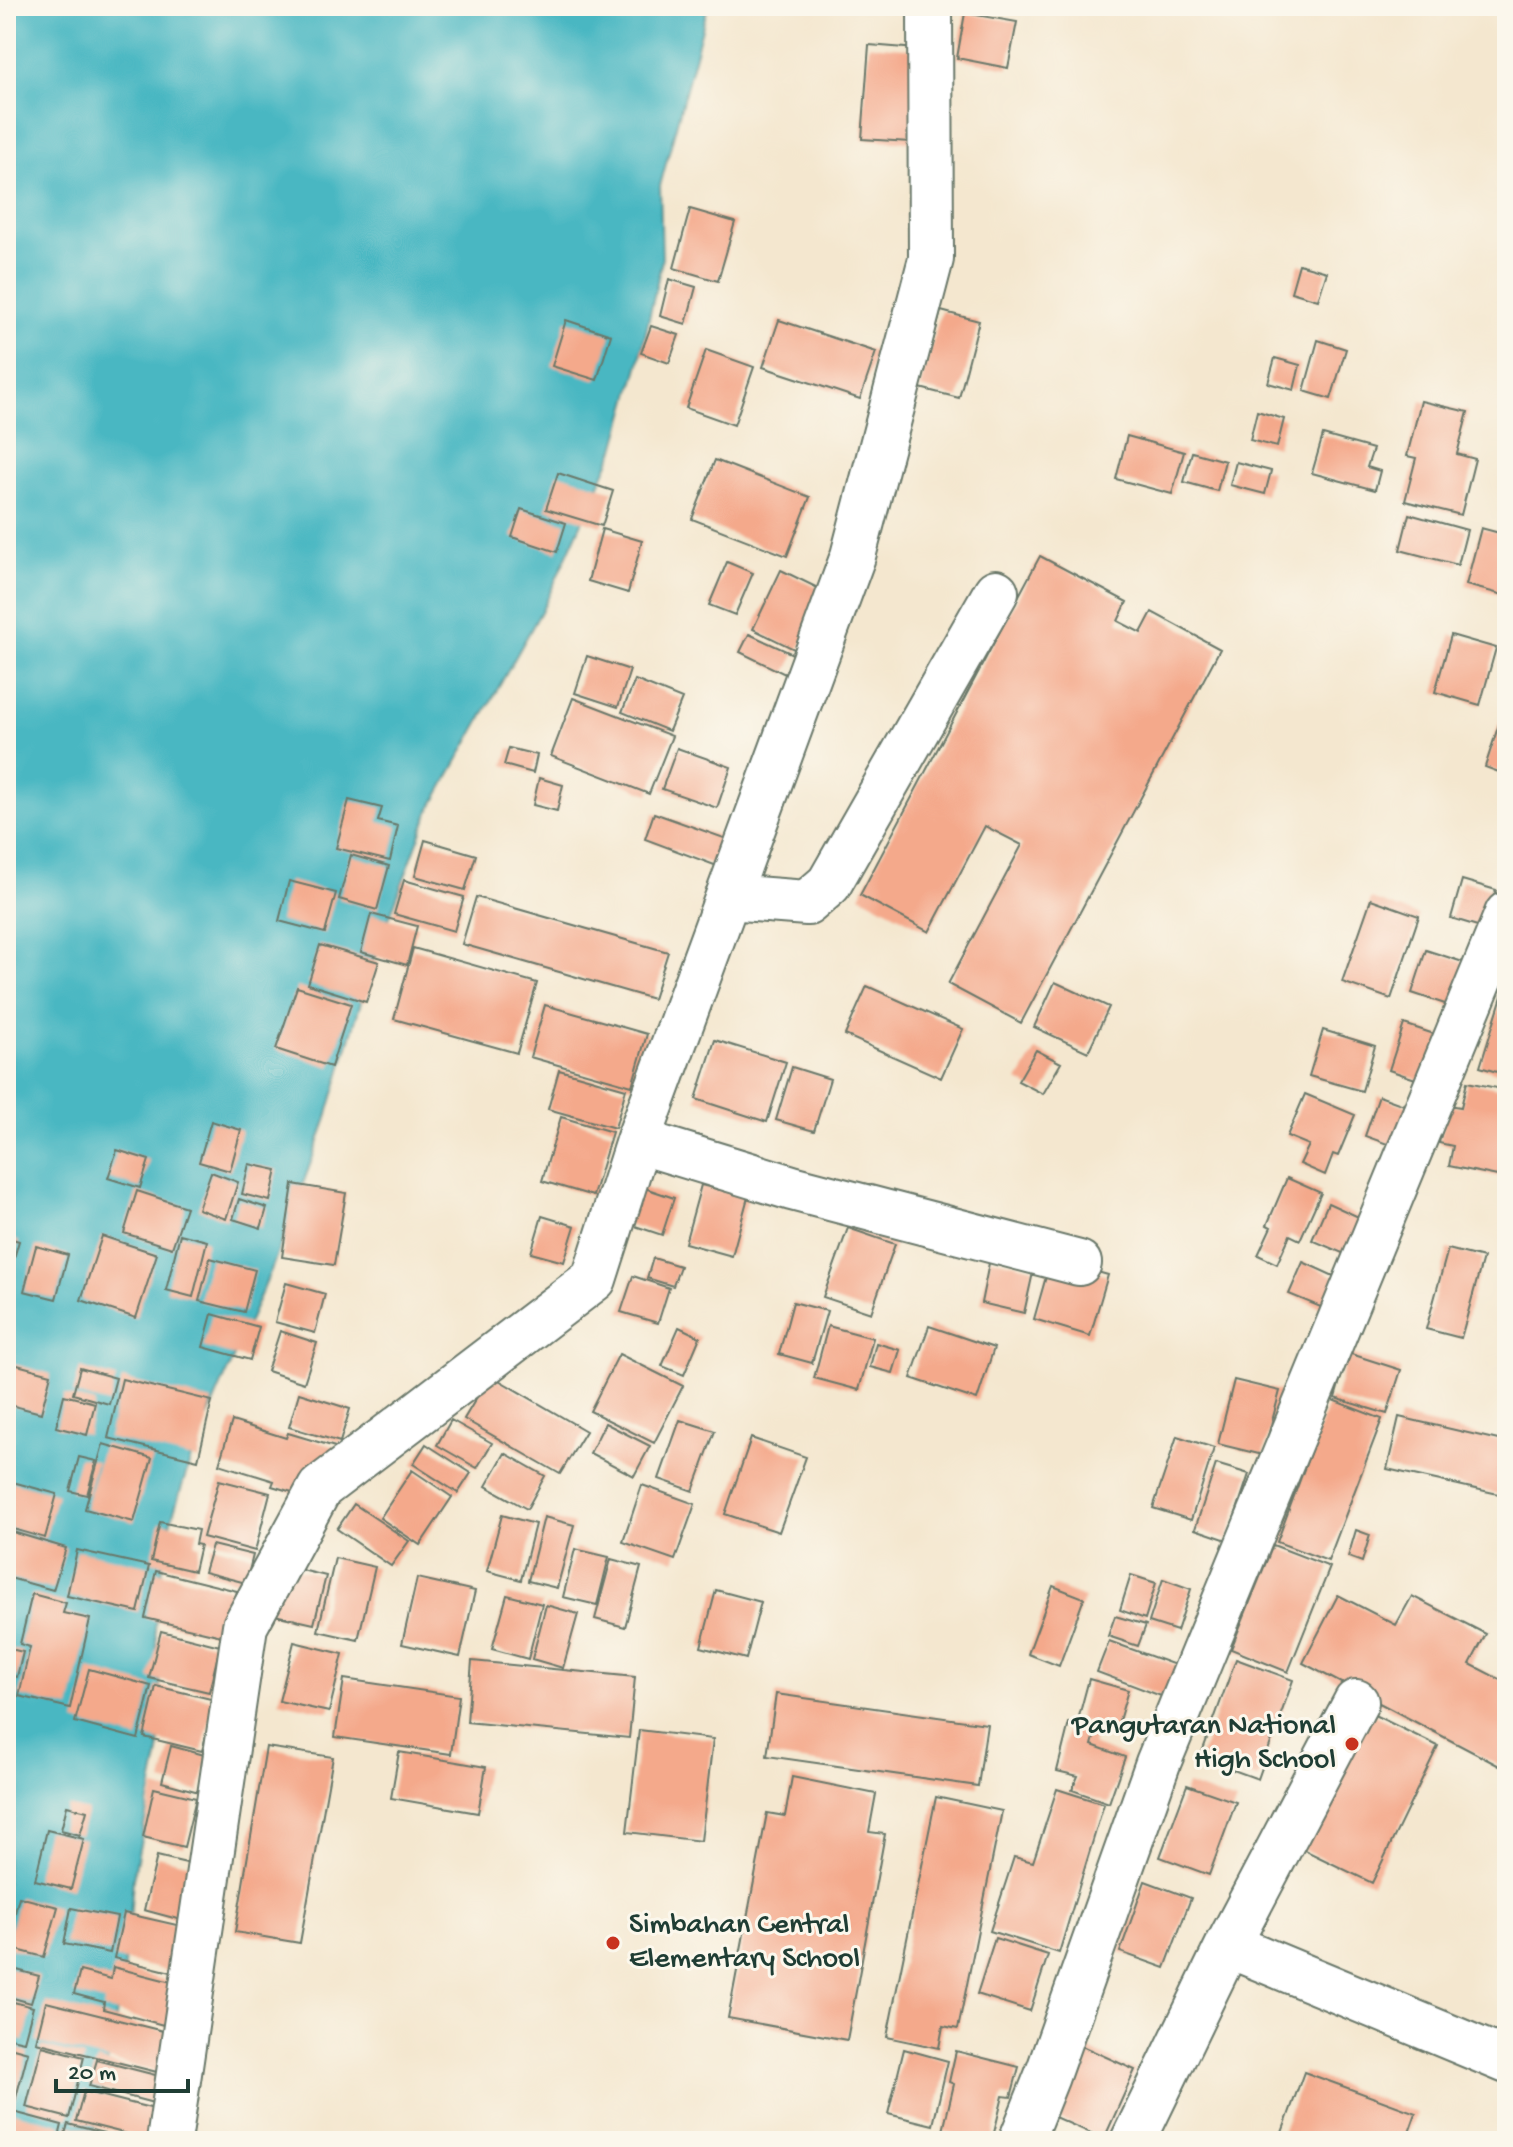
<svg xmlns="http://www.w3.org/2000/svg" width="1513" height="2147" viewBox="0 0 1513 2147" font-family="'Gochi Hand',sans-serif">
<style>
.water{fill:#49b7c2;stroke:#347a7b;stroke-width:2}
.building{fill:#f4a98b}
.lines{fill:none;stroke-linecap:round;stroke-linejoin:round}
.minor-casing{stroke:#6a786a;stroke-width:48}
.minor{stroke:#fff;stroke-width:44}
.poi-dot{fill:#c8321e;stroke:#fbf7ec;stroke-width:3}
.labels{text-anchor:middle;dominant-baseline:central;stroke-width:6;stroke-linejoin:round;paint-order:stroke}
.poi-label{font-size:30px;fill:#1f3d34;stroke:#fbf7ec;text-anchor:end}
</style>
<rect width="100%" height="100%" fill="#fbf7ec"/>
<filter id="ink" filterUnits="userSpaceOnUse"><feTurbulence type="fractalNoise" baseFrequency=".0125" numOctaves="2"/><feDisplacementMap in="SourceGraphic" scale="16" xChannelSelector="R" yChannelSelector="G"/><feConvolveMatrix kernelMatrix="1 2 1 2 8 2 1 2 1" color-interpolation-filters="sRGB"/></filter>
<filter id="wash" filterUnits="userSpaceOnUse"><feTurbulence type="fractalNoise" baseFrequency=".006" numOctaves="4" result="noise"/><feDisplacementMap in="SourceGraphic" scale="32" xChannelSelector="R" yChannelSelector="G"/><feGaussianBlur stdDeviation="1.8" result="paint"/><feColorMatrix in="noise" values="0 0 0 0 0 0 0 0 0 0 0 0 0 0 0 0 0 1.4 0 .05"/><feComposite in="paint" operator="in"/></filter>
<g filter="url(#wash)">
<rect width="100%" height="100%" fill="#f4e7cf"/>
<path class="water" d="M6,6h702l-48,180 2,74 -23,103 -24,86 -71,157 -115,206 -56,149 -48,163 -53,144 -78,181 -27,84 -12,96 6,70 -2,54 -26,125 -4,56 -13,83 -24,124h-86z"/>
<g id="blocks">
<path class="building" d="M965,13l52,9 -9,46 -51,-10z
M869,45l48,4 -7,93 -48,-3z
M690,209l45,13 -17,59 -44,-13z
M1299,264l28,8 -9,28 -27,-8z
M669,279l27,8 -10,37 -26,-8z
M941,311l38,10 -20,77 -39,-10z
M566,320l45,15 -14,45 -45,-14z
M779,320l97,32 -16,47 -97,-32z
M651,326l28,9 -10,28 -28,-10z
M1318,340l28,9 -15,50 -27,-8z
M706,350l48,17 -20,58 -48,-17z
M1275,358l25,7 -6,25 -26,-7z
M1421,401l47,11 -11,42 18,5 -14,56 -56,-14 11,-43 -9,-2z
M1257,411l27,8 -7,28 -27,-7z
M1323,435l50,14 -6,18 13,4 -5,19 -63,-17z
M1127,436l57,16 -12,42 -56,-15z
M1192,452l33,9 -8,30 -33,-9z
M715,460l95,37 -23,59 -95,-37z
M1236,462l35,9 -6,23 -35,-9z
M558,473l55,18 -11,35 -56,-17z
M521,509l45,14 -9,29 -45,-15z
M1409,514l58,16 -9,35 -58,-15z
M1481,528l26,7v61l-41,-11z
M602,529l40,12 -14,52 -40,-12z
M1040,556l87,46 -9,19 23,12 11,-21 68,37 -199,374 -73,-39 74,-139 -37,-19 -56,106 -69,-37z
M727,562l26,11 -18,42 -26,-10z
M781,570l45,22 -28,59 -45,-22z
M749,634l46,21 -10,19 -45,-22z
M1451,635l45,13 -16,57 -45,-13z
M587,656l43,14 -12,37 -43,-14z
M635,680l47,19 -13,32 -47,-19z
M573,698l99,38 -23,58 -98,-38z
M1500,721l7,2v52l-22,-8z
M509,748l28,7 -4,18 -29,-8z
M677,748l54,19 -14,41 -55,-19z
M539,778l24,7 -6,26 -24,-6z
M349,800l33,8 -4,13 20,5 -8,35 -54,-13z
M654,813l73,26 -10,27 -72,-27z
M425,840l51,15 -11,35 -50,-14z
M351,855l38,11 -12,44 -38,-11z
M404,880l60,17 -10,34 -60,-17z
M1462,880l34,10 -12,38 -33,-10z
M289,881l47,12 -11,40 -46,-12z
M476,897l192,55 -15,47 -191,-55z
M1371,899l48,17 -28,83 -49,-17z
M371,914l46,12 -10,39 -46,-13z
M320,945l59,17 -13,40 -58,-18z
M413,948l124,35 -20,70 -123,-34z
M1426,950l49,16 -15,43 -48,-16z
M1507,980v95l-27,-8z
M1055,982l54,25 -21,45 -54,-25z
M867,986l96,43 -22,49 -96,-43z
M297,987l54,17 -20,63 -55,-18z
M545,1005l102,29 -15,52 -102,-29z
M1404,1024l42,14 -16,46 -41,-14z
M1323,1030l52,16 -13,45 -53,-15z
M715,1040l71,22 -19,60 -71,-23z
M1036,1050l25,13 -18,31 -25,-13z
M792,1067l38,12 -16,52 -38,-11z
M559,1070l67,19 -11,39 -67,-19z
M1467,1082l40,8v88l-58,-12 4,-20 -14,-3 9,-38 13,2z
M1305,1094l50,21 -17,41 -5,-2 -8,21 -25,-11 9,-19 -22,-9z
M1379,1096l39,14 -14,40 -39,-14z
M561,1117l51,15 -19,64 -51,-15z
M211,1121l30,9 -11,41 -31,-9z
M117,1150l32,10 -9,28 -32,-10z
M249,1164l28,6 -7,31 -28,-7z
M211,1172l27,10 -12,37 -28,-10z
M1287,1178l34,15 -21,47 -10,-5 -13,29 -19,-9 13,-28 -4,-2z
M293,1184l53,9 -12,72 -52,-8z
M633,1184l41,14 -12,37 -42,-14z
M701,1185l47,12 -16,59 -47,-13z
M137,1191l49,16 -14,41 -48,-15z
M239,1199l28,9 -6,20 -28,-9z
M1328,1203l35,16 -16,36 -35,-15z
M542,1216l33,10 -11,36 -33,-9z
M848,1228l47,16 -24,69 -48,-16z
M180,1234l27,7 -14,56 -27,-7z
M102,1236l55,18 -21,64 -55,-18z
M6,1237l13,4 -10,34h-3z
M36,1246l32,9 -12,44 -32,-8z
M1448,1249l35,9 -22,80 -35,-9z
M210,1258l45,12 -11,42 -45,-11z
M653,1258l27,8 -7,20 -26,-8z
M990,1258l44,10 -10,45 -43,-10z
M1051,1259l57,16 -18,61 -56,-17z
M1303,1262l33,15 -13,31 -34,-14z
M633,1276l36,12 -11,35 -37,-11z
M286,1283l39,11 -10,39 -40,-11z
M793,1302l34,9 -15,52 -33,-9z
M212,1314l47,13 -9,33 -47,-13z
M828,1326l45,12 -14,52 -45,-12z
M929,1326l65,22 -17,52 -66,-22z
M679,1327l21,10 -16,38 -22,-9z
M280,1331l37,12 -13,40 -37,-12z
M876,1343l24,7 -7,23 -23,-6z
M1348,1353l53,17 -14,44 -52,-16z
M619,1354l64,32 -29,57 -64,-32z
M6,1362l45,12 -10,39 -35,-9z
M80,1368l36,10 -7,26 -36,-10z
M490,1375l96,56 -26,43 -96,-55z
M122,1379l90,22 -14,59 -90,-22z
M1234,1380l46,11 -17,64 -45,-11z
M299,1393l51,16 -10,33 -51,-15z
M64,1395l31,8 -8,32 -31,-8z
M1330,1399l52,20 -54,142 -51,-19z
M1399,1417l108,25v54l-120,-27z
M451,1420l41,23 -15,25 -40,-23z
M680,1420l35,11 -22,60 -34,-12z
M232,1421l54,17 2,-5 47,14 -16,53 -47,-14 2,-5 -55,-17z
M605,1423l45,23 -16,30 -44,-23z
M1177,1436l37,12 -23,72 -38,-12z
M751,1438l55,19 -27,75 -54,-18z
M103,1444l49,14 -18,64 -49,-13z
M426,1444l45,29 -13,20 -45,-29z
M505,1453l40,23 -18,33 -41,-23z
M79,1457l17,4 -9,34 -17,-4z
M1216,1464l33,10 -22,66 -32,-11z
M412,1470l40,27 -32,48 -40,-27z
M219,1480l51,13 -15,58 -52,-14z
M9,1481l48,13 -12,44 -39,-11v-33z
M642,1485l53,19 -20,56 -52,-18z
M354,1504l55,37 -18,25 -54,-37z
M502,1515l33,9 -14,56 -34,-9z
M544,1517l30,8 -17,63 -29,-7z
M160,1522l38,8 -3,14 5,1 -6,26 -43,-10z
M6,1530l60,18 -13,42 -47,-13z
M1356,1530l14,5 -8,27 -14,-5z
M212,1545l41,10 -7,28 -42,-11z
M1273,1545l57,22 -42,105 -57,-23z
M575,1549l34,8 -12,48 -34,-8z
M77,1550l72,16 -11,46 -71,-16z
M335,1558l40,9 -17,73 -40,-9z
M611,1559l30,8 -16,60 -30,-8z
M281,1565l45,11 -12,48 -44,-10z
M156,1571l81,20 -11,46 -81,-19z
M1131,1575l25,8 -11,36 -25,-9z
M417,1578l58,13 -15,66 -58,-13z
M1163,1579l28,10 -14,42 -28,-9z
M1053,1586l31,12 -25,68 -31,-12z
M716,1590l45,12 -15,57 -45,-12z
M32,1594l34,9 -3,10 27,6 -20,89 -51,-12 11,-49 -10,-3z
M507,1595l35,9 -14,55 -36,-10z
M1338,1595l58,30 16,-29 74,38 -16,30 37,19v87l-204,-107z
M546,1605l32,9 -15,54 -31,-9z
M1115,1616l31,9 -8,21 -30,-10z
M161,1631l59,15 -11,46 -60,-14z
M1109,1641l72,26 -12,32 -72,-27z
M294,1642l49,12 -14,58 -50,-11z
M6,1648l17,4 -6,25 -11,-3z
M1236,1659l57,21 -35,99 -58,-21z
M472,1661l163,16 -6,61 -162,-16z
M89,1669l62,17 -13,53 -63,-17z
M344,1679l115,17 -8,58 -116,-17z
M1089,1679l39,11 -12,41 -38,-11z
M156,1686l59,14 -13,51 -58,-14z
M776,1694l211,30 -9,62 -211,-30z
M1362,1709l76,37 -66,137 -76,-37z
M1069,1723l27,7 -4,15 33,12 -16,46 -37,-13 6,-14 -21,-5z
M639,1730l74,9 -12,102 -74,-9z
M171,1746l37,10 -9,36 -37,-10z
M266,1747l67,10 -33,186 -65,-11z
M399,1752l87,15 -8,46 -87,-15z
M792,1777l84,17 -7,38 16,2 -38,206 -119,-22 39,-205 18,3z
M1187,1785l49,17 -27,73 -49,-18z
M154,1788l42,10 -12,49 -41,-10z
M1057,1789l47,15 -45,149 -69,-22 24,-74 19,5z
M936,1797l66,14 -44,218 -15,-3 -4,22 -52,-11z
M67,1806l20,5 -7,24 -19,-5z
M47,1830l37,9 -13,50 -36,-9z
M157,1856l42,10 -14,55 -41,-11z
M1145,1881l46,17 -26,70 -45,-16z
M19,1897l39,10 -14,50 -38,-10z
M71,1908l46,9 -7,36 -46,-9z
M124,1913l57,13 -10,46 -57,-14z
M995,1938l53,17 -18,56 -53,-17z
M6,1967l33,9 -8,27 -25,-7z
M113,1967l70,18 -12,42 -68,-18 1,-7 -30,-8 6,-23 31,8z
M6,2000l27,7 -9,34 -18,-4z
M46,2002l125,31 -10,40 -125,-31z
M1073,2042l62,28 -31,69 -63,-28z
M6,2046l22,6 -14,53 -8,-2z
M42,2046l42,11 -15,61 -43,-11z
M904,2049l44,12 -15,64 -45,-11z
M956,2051l63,16 -8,30 -8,-1 -11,45h-31l1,-5 -19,-5 11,-47 -5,-2z
M97,2060l70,18 -6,27 -72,-19z
M1304,2072l112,41 -10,28h-127z
M84,2091l74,19 -7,30 -75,-19z
M6,2110l56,15 -4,16h-52z
M68,2124l36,9 -2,8h-39z"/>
</g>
</g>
<g filter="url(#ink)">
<use href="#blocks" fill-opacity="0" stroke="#6a786a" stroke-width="2"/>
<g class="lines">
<defs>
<path id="minor" d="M728,897l79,6 22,-19 167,-292
M638,1141l154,47 287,75
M1228,1945l128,-243
M169,2141l76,-515 75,-138 274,-209 44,-138 215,-585 78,-297 -1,-253
M1021,2141l26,-65 111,-313 349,-849
M1133,2141l95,-196 279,116"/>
</defs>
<use href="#minor" class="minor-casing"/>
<use href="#minor" class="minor"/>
</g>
</g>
<g class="poi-dot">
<circle cx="1352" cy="1744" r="8"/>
<circle cx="613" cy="1943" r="8"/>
</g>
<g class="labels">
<g class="poi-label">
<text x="1336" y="1727">Pangutaran National<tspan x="1336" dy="34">High School</tspan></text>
<text x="629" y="1926" text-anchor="start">Simbahan Central<tspan x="629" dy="34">Elementary School</tspan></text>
</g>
</g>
<rect width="1513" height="2147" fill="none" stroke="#fbf7ec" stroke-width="32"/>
<path d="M56 2079v12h132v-12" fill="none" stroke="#1f3d34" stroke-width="4"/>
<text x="68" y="2079" font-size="24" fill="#1f3d34" stroke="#fbf7ec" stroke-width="6" paint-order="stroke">20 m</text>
</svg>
